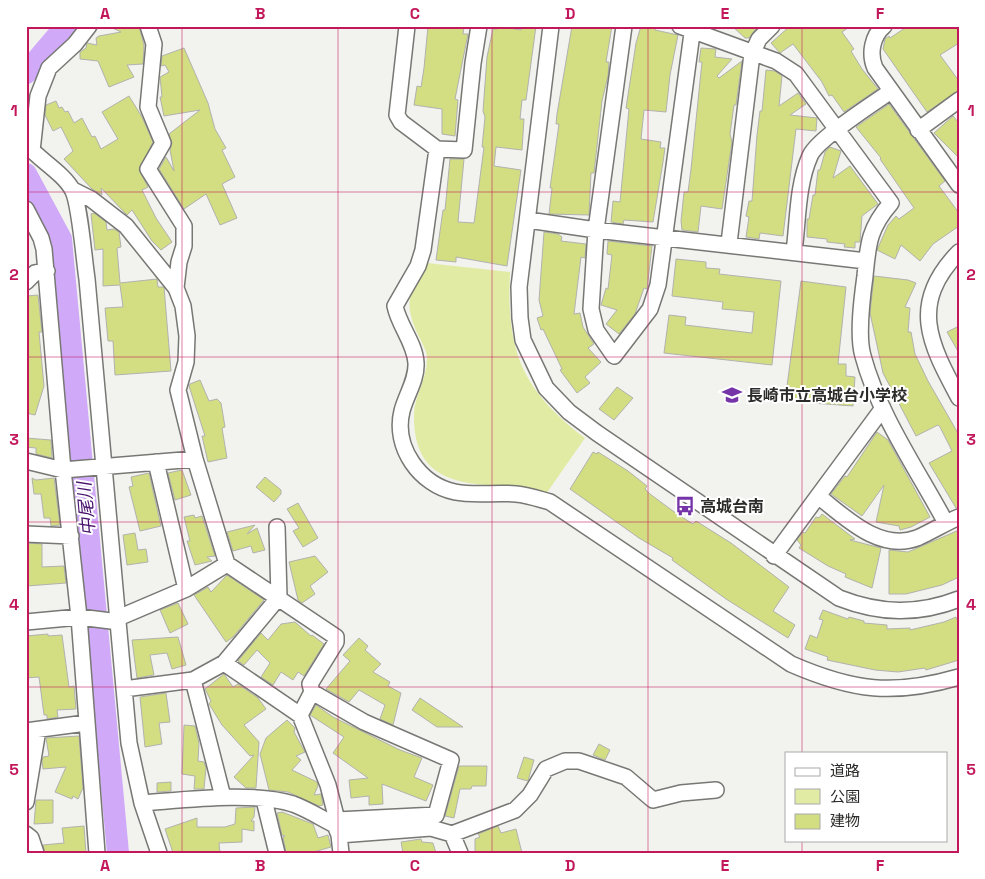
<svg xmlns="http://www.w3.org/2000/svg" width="985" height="879" viewBox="0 0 985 879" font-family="'Space Grotesk','Noto Sans JP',sans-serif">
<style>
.green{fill:#e2eba4}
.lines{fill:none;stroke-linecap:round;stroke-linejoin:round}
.river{stroke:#d0a9f8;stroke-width:22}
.building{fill:#d3dd81;stroke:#b2b2ae}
.minor-casing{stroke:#777874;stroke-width:18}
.minor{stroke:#fff;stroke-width:15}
.grid{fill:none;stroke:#c2185b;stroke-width:1;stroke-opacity:0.55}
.labels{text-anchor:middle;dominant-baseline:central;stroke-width:4;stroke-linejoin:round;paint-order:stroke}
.poi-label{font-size:16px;font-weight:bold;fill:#2b2b2a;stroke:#fff;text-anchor:start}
.water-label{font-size:18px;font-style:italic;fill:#48126e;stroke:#fff}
.neatline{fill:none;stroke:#c2185b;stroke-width:2}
.grid-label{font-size:16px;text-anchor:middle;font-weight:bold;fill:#c2185b}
</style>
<rect width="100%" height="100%" fill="#f2f3ef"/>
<path class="green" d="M427,263l83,9c-4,79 12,118 75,166l-39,56 -10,-5c-57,-7 -124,6 -122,-76 1,-18 13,-34 13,-55 0,-7 -5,-15 -8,-21 -16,-34 -11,-43 8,-74z"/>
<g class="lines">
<path class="river" d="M26,73l40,-47
M26,174l35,65 57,614"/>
</g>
<path class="building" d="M108,26h31l5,19 -1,19 -16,1 7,12 -25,10 -11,-26 -18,-2v-7l6,-4 1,-5 10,2 -1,-7 3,-2 22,-4z
M428,26l36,1 -1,7h5l-13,65 3,1 -3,36 -13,-2v-25l-28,-4 3,-19 4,1 3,-19z
M497,26l24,4 1,-4h14l-10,74h-4l-2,19h4l-2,31 -26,-3 -2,19 27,4 -14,96 -51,-9v5l-20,-2 7,-50h2l5,-51h14l-6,63 16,1 10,-76h-2l3,-30 -2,-6 4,-54 6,-28h4z
M572,26h40l-6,36h3l-1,14 -6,25 -8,72h-3l-2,42 -40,-1 3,-26h-2l9,-64h-3l1,-10z
M641,26h15l-1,4 23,5 -8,40 -4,37 -22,-2 -3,29 20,3 -1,6h5l-2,14 -10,60 -29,-2 -1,4 -12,-2 2,-21 7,1 9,-93 -3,-1 10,-65z
M732,26h26l-9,12h-4z
M790,26h61l-9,6 12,17 -3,2 11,18 16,20 -34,23 -12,-17 -3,1 -7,-14 -29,-38 -13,9 -9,-10z
M908,26h51v17l-19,12 19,26v9l-32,22 -44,-63 2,-10 4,-3 1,2z
M184,48l24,55 7,26 11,19 -4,2 13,27 -13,7 15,34 -17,7 -14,-31 -22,15 -25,-40 7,-12 8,14 -4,-21 2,-7 -3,-9 31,-24 -36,6 -4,-19h2l-2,-20 9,-5 -4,-7 -4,1 1,-10z
M701,48l15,1 -1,8 17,2 -15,17 2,2 23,-17 -6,44h-2l-4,29 2,8 -10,67 -21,-3 -3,26 -16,-2 -1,-9 3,-29h4l3,-23 11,-107h-3z
M766,70l9,1 7,5 -3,30 19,-13 8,11 -16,11 27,3 -1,13 -20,-2 -13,107 -23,-3 -1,6 -13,-2 3,-20 -3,-1 3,-15h3l5,-66 3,-24h2z
M129,96l13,21 11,25 -14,28 9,17 -6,3 14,28 16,24 -11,8 -9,-9 -20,-31 -5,5 -26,-27 1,7 -10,-6 -28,-30 9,-8 -12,-24 -8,4 -8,-16 1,-10 10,-4 3,7 3,-1 3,5 3,-1 6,12 8,-5 10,19 3,-1 6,13 17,-10 -16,-27z
M889,104l56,77 -6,5 20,27v13l-26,18 -13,17 -19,-16 -6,14 -18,-9 11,-25 8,-9 3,3 15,-11 -34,-49 1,-1 -25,-31z
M953,116l6,7v35l-25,-25z
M830,147l11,4 -8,27 17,-12 28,38 -16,12 -2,26h-5v6l-11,-1 1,-3 -18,-2v-3l-20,-2v-18h2l4,-24h2l3,-25h2l5,-18z
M94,213l12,9 1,8 7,-1 5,3 2,15 -4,1 3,35 37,-4 1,8h6l7,84 -56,4 -2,-34h-5l-3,-33 18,-1 -3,-22 -17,1v-37l-8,1 -4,-36z
M544,232l14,2 4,3 -1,4 25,3 -1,14 -4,-1 -7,57 6,-1 3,14 11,17 -6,4 13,14 -16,15 5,6 -13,10 -17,-23 2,-1 -19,-40 -2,1 -4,-12 6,-2 -4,-16z
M608,241l44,5 -5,43 -3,-1 -9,26 -16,20 -13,-10 11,-14 -16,-5 5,-17 2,1 4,-34 -5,-1z
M676,259l30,3v6l14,1 -1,5 62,7 -9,84 -108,-12 5,-38 17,2 -1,8 67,8 2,-21 -32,-3 1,-7 -51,-6z
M874,276l34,4 8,3 -11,24 5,1 -2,24h3l4,22 13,27 31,54v73h-3l-27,-45 23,-12 -12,-24 -2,-2 -22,11 -33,-63 -13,-60z
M801,281l45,6 -8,77h8v12l9,1 -2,29 -68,-5z
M38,295l4,37h-3l5,54 -9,29 -9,-2v-117z
M959,326v27l-12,-21z
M200,380l9,21 8,-2 4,4 4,24 -3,1 5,30 -19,4 -6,-26h3l-16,-50 1,-2z
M617,387l16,11 -19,22 -15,-11z
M877,432l11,8 42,77 -19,10 -11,3 -1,-4 -23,-4 8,-37 -22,31 -31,-22 14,-18 2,1z
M26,438l25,2 1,18 -16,-4v-6l-10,-1z
M593,452l4,2 1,-2 30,19 19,15 -2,3 5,5 27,20 16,10 3,-3 35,22 58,44 -16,24 22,14 -7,13 -62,-39 -54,-39 1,-2 -34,-20 -69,-49z
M182,470l9,25 -16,5 -7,-27z
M149,473l12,53 -21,5 -11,-44 4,-1 -2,-9z
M265,477l16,13v4l-7,8 -18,-15z
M32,478l4,2 18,-2 6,47 -9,1 -1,-8h-6l-3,-24h-7z
M298,503l20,35 -15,9 -10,-16 6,-3 -12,-19z
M822,514l33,25 -5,1 31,8 -9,40 -27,-11 1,-3 -18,-8 -29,-18 2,-3 -4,-5 6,-8 2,1 11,-16 3,1z
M194,515l1,3 7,-2 13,40 -8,1 5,4 -17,4 -8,-24h3l-6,-24z
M255,525l-8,9 10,-6 8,22 -12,3 -2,-7 -18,5 -6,-19z
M959,530v47l-17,8 -36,9h-17v-44l19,2z
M135,533l3,17 8,-1 2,13 -21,3 -4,-30z
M28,543l14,1v23l22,-1 2,17 -39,3z
M315,556l13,16 -18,14 5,8 -13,9 -4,-3 -9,-38z
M227,575l37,25 -31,37 -7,5 -32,-47 14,-8 3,5z
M178,603l10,21 -18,9 -10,-23z
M823,610l25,9 1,-2 15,4v2l23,2v4l23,-1v2l34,-8 12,-5 3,7v36l-33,10 -1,-2 -27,4 -23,-2 -48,-10 1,-3 -23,-8 5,-14 7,3 6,-18 -4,-1z
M295,622l16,14 1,-1 12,9 -20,32 -6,-4 -5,8 -12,-8 -8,13 -12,-8 9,-14 -13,-13 -13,15 -6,-4 23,-28 7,7 13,-16z
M48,634v2l14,-1 7,52 5,-1 2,23 -19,1 1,7 -11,2v-4h-3l-5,-38 -13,1v-42z
M178,637l8,28 -14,4 -5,-16 -17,2 4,20 -17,3 -5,-38z
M359,638l9,8 -3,4 16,14 -8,8 17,10 -2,4 13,7 -8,32 -13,-6 5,-14 -26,-15 -10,12 -23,-13 24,-28 -7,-6z
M224,674l9,13 5,-3 20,14 8,11 -22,16 15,17 -3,46h-10l-12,-11 20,-22 -4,1 -28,-31 -13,-21 2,-3 -6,-12z
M166,693l4,29 -11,1 3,21 -17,3 -5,-50z
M420,698l43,29h-26l-25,-17z
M316,705l17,12 67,33 22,8 -8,19 19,8 -7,16 -44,-17 1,20 -14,1v-9l-18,2 -2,-18 19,-2 -35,-25 11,-16 -34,-22z
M287,720l8,8 -1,4 11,20 -9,4 5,4 -9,10 25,12 1,4 -4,9 7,-1 2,11 -4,1 -31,-14 -19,-2 -9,-36 6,-16z
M184,725l11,1 4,17 -1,18 6,1 2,6 -2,21h-10l1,-13 -13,-2z
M79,736l4,52 -5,11 -5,-3 -1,3 -17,-7 11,-25 -23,2 -1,-8 1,-4 6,-1 -3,-18z
M599,744l11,6 -5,10 -12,-5z
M524,757l10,3 -6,21 -11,-3z
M459,766h28l-1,20h-14l-1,3h-11l-6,29 -9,-2z
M171,782v9l-14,1v-9z
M36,800h17v23l-19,1z
M255,807l-1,10 -3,4h3v10l-12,-2v13l-23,1 1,10h-47l-8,-24 32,-11v9h28l10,-3 1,-16z
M282,812l31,12 5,14 10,-3 3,12 -21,6h-24l-3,-16 2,-1 -3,-1 -5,-22z
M84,826l2,27h-41l-2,-8 21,-2 -2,-15z
M498,826l3,7 15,-4 6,24h-47v-14l5,-2 -2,-3z
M421,839l1,3 11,1 3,10h-33l-2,-11z"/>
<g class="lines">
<defs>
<path id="minor" d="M148,26l6,18 -6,63 15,36 -15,26 36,57v20l-5,16 -3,26
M407,26l-10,89 4,7 36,27 27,1 9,-87 6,-37
M551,26l-32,261 1,31 3,22 23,48 23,24 28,21 242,165c41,16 79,17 120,1
M624,26l-28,204 -5,79 5,21 18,26 36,-47 8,-24 35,-259
M680,26l96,35 20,13 95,129c-22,25 -23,41 -26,73 -3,22 -8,60 -2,80 15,57 55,115 83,167
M884,26c-12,10 -15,28 -9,42l84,117
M918,130l41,-30
M26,144c13,16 38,29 47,47 7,15 11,69 14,88l42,464 13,60 17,50
M437,149l-14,101 -5,16 -23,40c4,20 20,37 21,57 1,17 -10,32 -14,48 -9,36 18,74 53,81 20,4 41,0 61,2 12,1 23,5 34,8l241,162c62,27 102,32 168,13
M32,151l6,-55 11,-28 26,-24 14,-18
M73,190l18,9 35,27 50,62 7,18 4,30 -1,26 -8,28 17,69 32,105 109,73v5l-26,42 2,8 -12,23
M26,209l15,29 3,11 19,221 16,147 18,236
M528,220l68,10 270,31
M729,243l23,-189 7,-15 13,-13
M794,252c4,-30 3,-67 16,-96 7,-17 63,-52 81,-65
M959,252c-51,52 -29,92 0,146
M26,282l9,-9 12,-2
M883,408l-65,88c27,21 61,56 99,42 14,-6 28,-15 42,-21
M26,461l37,9 132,-11
M156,462l30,127
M26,534l45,2
M774,556l44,-60
M26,622l53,-5 32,4 75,-32 41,-25
M224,663l76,52 28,70 9,35 -2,5 4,10 2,18
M193,680l30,117
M124,689l69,-9 31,-17 55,-66 -2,-70
M312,692l52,30 87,38 -15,55 -99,5
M26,731l60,-8
M264,800l13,53
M26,802l12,-72
M142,803c42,-3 111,-12 151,1 14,5 28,14 42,21
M26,834l5,4 5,15
M452,834l63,-24 15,-15 16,-26 19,-8h14l47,16 27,23 28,-7 35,-3
M339,835l92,-7 21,6 8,19"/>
</defs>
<use href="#minor" class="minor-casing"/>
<use href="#minor" class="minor"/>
</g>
<path class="grid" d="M182,26v827M338,26v827M492,26v827M648,26v827M802,26v727M26,192h933M26,357h933M26,522h933M26,687h933M802,840v13"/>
<defs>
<symbol id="school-bare" viewBox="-9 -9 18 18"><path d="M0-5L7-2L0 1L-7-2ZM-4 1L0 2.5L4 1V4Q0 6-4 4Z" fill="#7634a9" stroke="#fff" stroke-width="2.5" paint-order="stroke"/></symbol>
<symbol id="bus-bare" viewBox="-9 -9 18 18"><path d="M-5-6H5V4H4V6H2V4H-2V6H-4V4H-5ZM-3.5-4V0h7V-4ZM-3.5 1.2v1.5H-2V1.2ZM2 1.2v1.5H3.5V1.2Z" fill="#7634a9" stroke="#fff" stroke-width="2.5" paint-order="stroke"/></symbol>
</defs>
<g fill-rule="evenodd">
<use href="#school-bare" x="718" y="381" width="28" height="28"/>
<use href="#bus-bare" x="671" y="492" width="28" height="28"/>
</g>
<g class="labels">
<g class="poi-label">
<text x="747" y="395">長崎市立高城台小学校</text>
<text x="700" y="506">高城台南</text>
</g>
<g class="water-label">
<text transform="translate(86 509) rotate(-95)">中尾川</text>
</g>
</g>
<rect width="985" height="879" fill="none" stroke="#ffffff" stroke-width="55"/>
<rect x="785" y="752" width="162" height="90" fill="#ffffff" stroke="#aaaaaa"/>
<rect x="795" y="768" width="25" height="8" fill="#ffffff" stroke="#aaaaaa"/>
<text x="830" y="776" font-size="15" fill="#2b2b2a">道路</text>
<rect x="795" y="789" width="25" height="15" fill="#e2eba4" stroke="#aaaaaa"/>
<text x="830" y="802" font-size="15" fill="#2b2b2a">公園</text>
<rect x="795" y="814" width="25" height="15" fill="#d3dd81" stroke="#aaaaaa"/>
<text x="830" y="826" font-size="15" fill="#2b2b2a">建物</text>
<rect x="28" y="28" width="930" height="824" class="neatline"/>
<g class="grid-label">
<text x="105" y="19">A</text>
<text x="260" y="19">B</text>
<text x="415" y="19">C</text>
<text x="570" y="19">D</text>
<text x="725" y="19">E</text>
<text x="880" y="19">F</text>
<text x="14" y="116">1</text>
<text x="971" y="116">1</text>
<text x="14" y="280">2</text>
<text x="971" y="280">2</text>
<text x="14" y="445">3</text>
<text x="971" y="445">3</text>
<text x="14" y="610">4</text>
<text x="971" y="610">4</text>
<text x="14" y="775">5</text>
<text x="971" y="775">5</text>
<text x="105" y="871">A</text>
<text x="260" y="871">B</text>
<text x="415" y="871">C</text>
<text x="570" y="871">D</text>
<text x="725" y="871">E</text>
<text x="880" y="871">F</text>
</g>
</svg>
